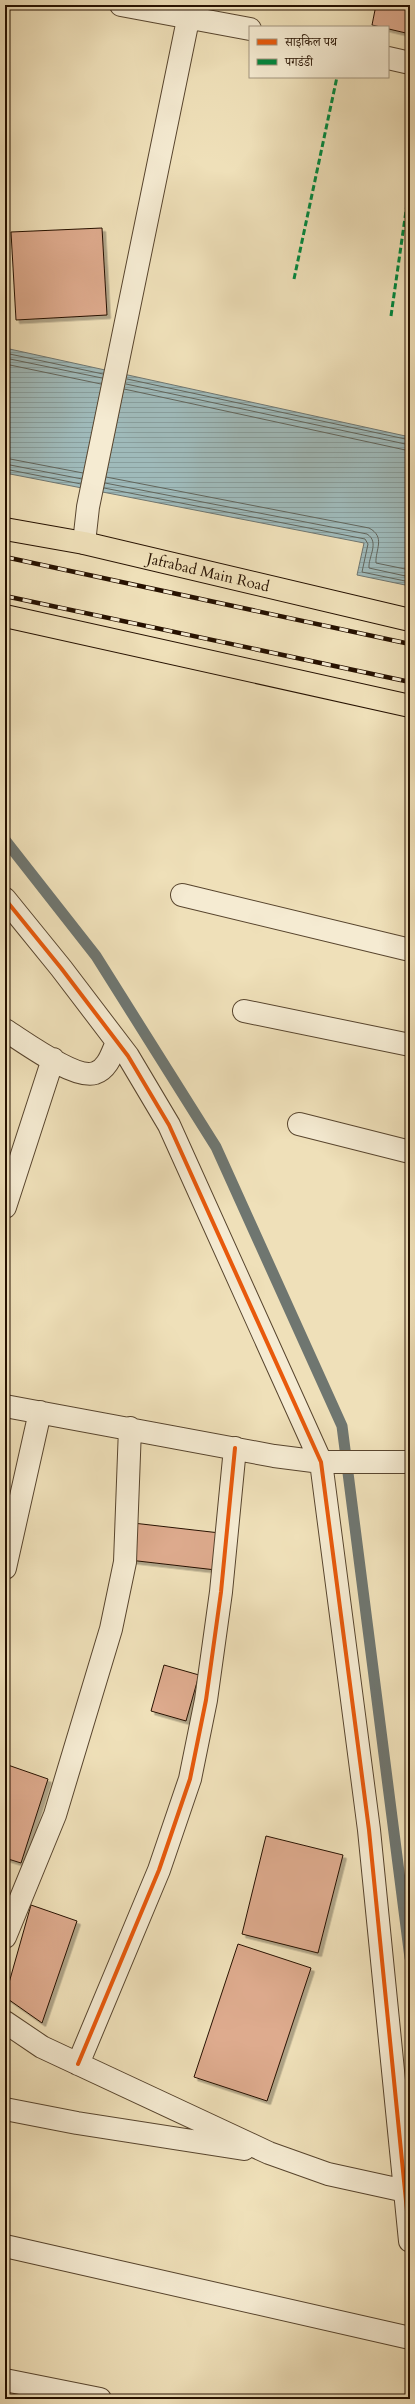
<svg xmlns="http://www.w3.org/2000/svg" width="415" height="2404" viewBox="0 0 415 2404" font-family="Cardo,'Noto Serif Devanagari',serif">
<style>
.water{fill:url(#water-rules);stroke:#6f7670}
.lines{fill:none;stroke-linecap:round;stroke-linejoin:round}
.shore{stroke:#62665d;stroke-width:1}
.stream{stroke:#6f7670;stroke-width:11}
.building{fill:#deab8e;stroke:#261100;filter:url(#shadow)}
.minor-casing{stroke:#58452e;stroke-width:24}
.major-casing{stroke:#261100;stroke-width:24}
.minor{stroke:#f5ebd2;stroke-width:22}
.major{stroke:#efe0b9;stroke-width:22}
.rail-casing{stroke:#261100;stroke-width:4.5}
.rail{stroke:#f5ebd2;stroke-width:3;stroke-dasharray:9;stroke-linecap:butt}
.quiet{stroke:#00873e;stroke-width:3;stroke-dasharray:6 3;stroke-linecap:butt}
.cycleway-casing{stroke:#f5ebd2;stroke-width:6}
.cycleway{stroke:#e8590c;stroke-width:4}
.labels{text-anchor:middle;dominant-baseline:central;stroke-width:3;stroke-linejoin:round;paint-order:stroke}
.street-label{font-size:15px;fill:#261100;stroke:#f5ebd2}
</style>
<defs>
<pattern id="water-rules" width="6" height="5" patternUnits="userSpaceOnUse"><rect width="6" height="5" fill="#9fbaba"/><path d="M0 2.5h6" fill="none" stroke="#899f9e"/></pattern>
<filter id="shadow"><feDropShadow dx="3.5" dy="3.5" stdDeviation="0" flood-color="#0004"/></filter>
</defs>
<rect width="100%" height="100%" fill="#efe0b9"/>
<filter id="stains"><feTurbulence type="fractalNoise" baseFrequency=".005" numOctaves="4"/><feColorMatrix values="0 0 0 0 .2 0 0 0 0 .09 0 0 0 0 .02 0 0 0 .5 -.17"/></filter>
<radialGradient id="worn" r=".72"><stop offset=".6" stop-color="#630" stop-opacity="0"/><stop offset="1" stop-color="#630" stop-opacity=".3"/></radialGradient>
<path class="water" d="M5,348l405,89v149l-53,-11 7,-32 -359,-70z"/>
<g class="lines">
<path class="shore" d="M5,353l98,21
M5,358l97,20
M5,364l96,20
M127,379l283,61
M126,384l284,61
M124,389l286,62
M5,458l78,15
M5,464l77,15
M5,469l76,15
M106,477l263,51c17,9 6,22 7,35l34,7
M105,483l262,51c13,8 1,23 2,34l41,9
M104,488l261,51 3,5 -6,28 48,10"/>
<path class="stream" d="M5,840l91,116 120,191 126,279 68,532"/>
</g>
<path class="building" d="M376,5h34v29l-38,-9z
M102,228l5,87 -91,5 -5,-88z
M133,1523l87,10 -4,37 -87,-10z
M164,1665l35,10 -13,46 -35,-10z
M5,1764l43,15 -27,84 -16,-5z
M266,1836l77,19 -25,98 -76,-19z
M31,1905l46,16 -35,102 -37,-26z
M238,1944l73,24 -44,133 -73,-24z"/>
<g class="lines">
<defs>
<path id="minor" d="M121,5l129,24
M388,58l22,5
M84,543l4,-36 103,-502
M182,895l228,55
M5,899l56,69 67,88 41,69 152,337 48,368 41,411
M244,1011l166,34
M5,1030c18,11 70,50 90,43 13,-4 17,-20 22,-31
M299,1124l111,28
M5,1207l48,-148
M5,1406l269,50 47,6h89
M5,1568l35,-156
M5,1937l50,-122 56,-186 14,-67 5,-134
M5,2022l37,25 227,106 59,21 82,18
M78,2064l81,-194 31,-91 16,-79 15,-108 14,-144
M5,2109l72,14 167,26
M5,2246l405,92
M5,2380l95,19"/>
<g id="major">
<path id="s1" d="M5,529l79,14 326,77"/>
<path d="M5,616l405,90"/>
</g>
</defs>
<use href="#minor" class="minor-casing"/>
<use href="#major" class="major-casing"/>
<use href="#minor" class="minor"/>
<use href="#major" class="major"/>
<defs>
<path id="rail" d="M5,557l405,87
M5,596l405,86"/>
</defs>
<use href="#rail" class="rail-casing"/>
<use href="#rail" class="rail"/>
<path class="quiet" d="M294,279l43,-202
M391,316l19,-133"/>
<defs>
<path id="cycleway" d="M5,899l56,69 67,88 41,69 152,337 48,368 41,411
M78,2064l81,-194 31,-91 16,-79 15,-108 14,-144"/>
</defs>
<use href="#cycleway" class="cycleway-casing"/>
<use href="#cycleway" class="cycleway"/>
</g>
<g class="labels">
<g class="street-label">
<text stroke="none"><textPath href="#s1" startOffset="208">Jafrabad Main Road</textPath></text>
</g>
</g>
<rect width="415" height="2404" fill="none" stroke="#efe0b9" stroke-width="20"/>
<rect x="6" y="6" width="403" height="2392" fill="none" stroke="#261100" stroke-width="2"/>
<rect x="10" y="10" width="395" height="2384" fill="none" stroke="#261100"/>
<rect x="249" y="26" width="140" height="52" fill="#f5ebd2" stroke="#a2947e"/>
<rect x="257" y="39" width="20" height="6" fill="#e8590c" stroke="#a2947e"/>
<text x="285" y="46" font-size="12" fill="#261100">साइकिल पथ</text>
<rect x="257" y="59" width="20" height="6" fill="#00873e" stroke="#a2947e"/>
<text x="285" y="66" font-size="12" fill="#261100">पगडंडी</text>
<rect width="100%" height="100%" filter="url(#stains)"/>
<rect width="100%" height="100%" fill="url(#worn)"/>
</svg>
